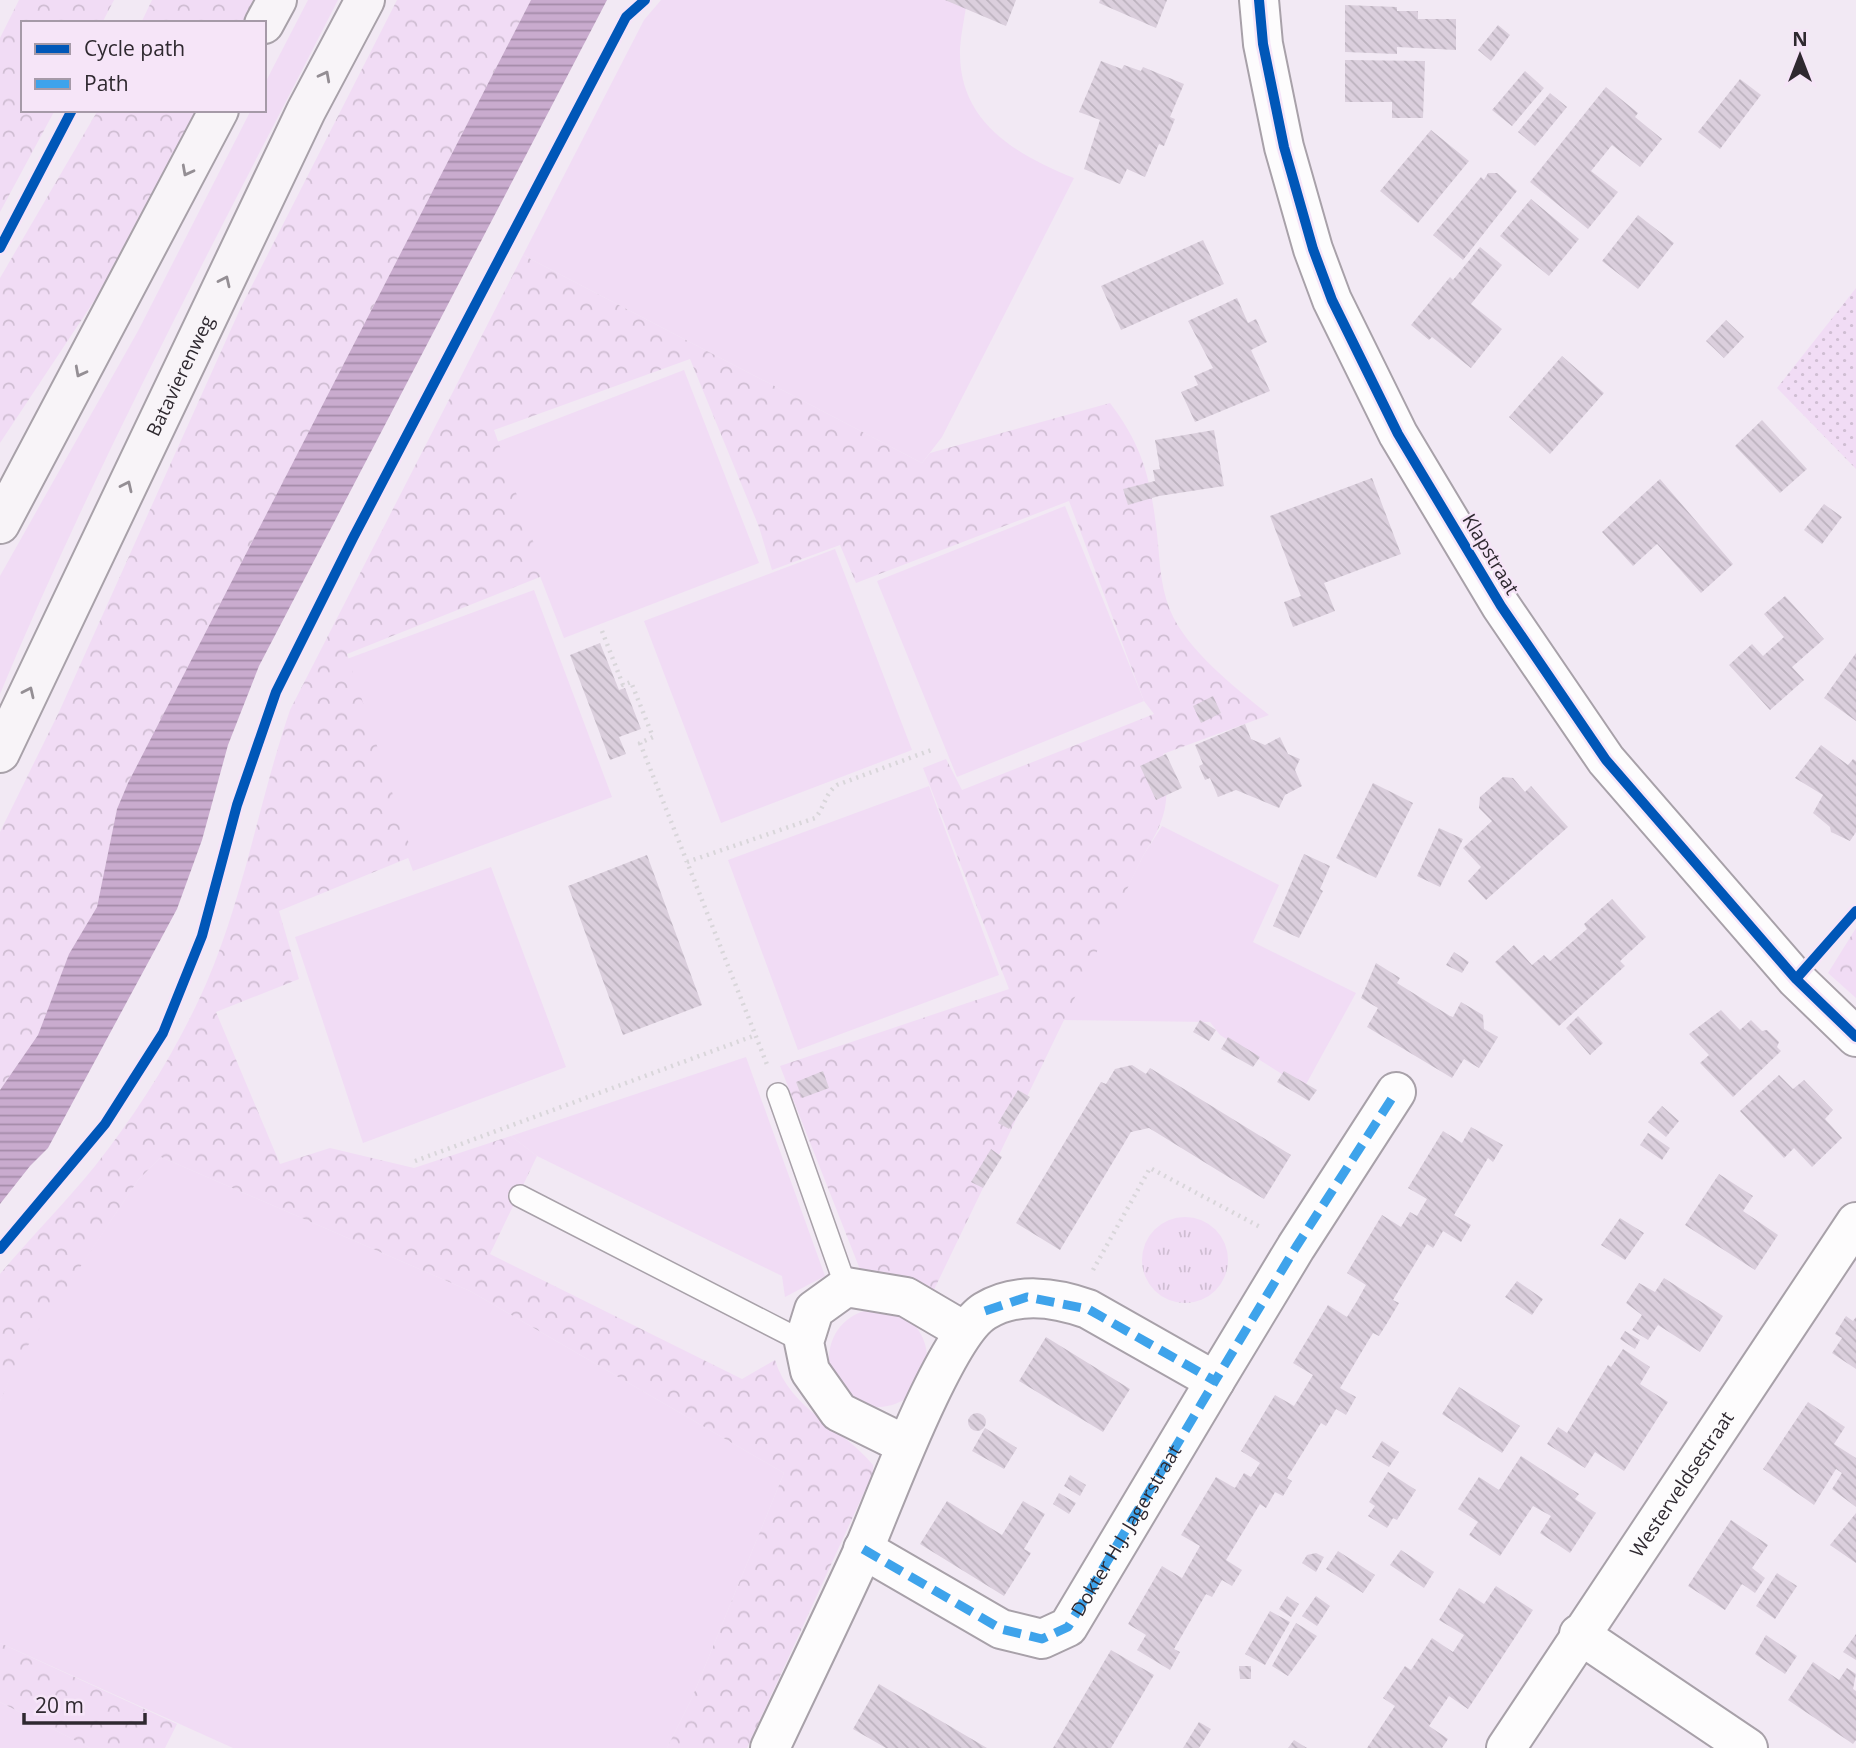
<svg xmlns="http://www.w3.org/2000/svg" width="1856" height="1748" viewBox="0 0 1856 1748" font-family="'Open Sans',sans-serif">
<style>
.grass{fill:#f1dcf5}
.forest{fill:url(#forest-crowns)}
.park{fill:url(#park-tufts)}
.garden{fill:url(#garden-dots)}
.water{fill:url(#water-rules)}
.building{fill:url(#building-back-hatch)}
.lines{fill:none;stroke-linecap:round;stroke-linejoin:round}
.lane-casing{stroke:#a8a1a9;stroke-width:24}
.street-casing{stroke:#a8a1a9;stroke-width:42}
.secondary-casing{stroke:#a8a1a9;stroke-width:42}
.path{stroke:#d9d6da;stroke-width:4.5;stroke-dasharray:2 5;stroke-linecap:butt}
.lane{stroke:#fdfcfd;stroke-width:21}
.street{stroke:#fdfcfd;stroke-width:38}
.secondary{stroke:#f8f4f8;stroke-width:38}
.quiet{stroke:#3ea3eb;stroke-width:9;stroke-dasharray:18 9;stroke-linecap:butt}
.cycleway-casing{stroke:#f6e5f8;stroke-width:15}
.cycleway{stroke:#0057b8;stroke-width:10}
.oneway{stroke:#948e94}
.labels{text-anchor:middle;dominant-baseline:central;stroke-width:5;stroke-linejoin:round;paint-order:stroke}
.street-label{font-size:19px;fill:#2f2930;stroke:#f6e5f8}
</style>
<defs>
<pattern id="forest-crowns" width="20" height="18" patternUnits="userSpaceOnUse" patternTransform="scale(1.75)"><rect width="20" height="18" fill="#f1dcf5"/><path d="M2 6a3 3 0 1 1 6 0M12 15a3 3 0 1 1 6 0" fill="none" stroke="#cfbdd2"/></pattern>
<pattern id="park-tufts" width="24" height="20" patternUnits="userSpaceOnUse" patternTransform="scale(1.75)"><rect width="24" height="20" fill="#f1dcf5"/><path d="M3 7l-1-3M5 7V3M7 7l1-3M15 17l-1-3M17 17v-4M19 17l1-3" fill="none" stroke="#cfbdd2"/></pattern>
<pattern id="garden-dots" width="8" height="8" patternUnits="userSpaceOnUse" patternTransform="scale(1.75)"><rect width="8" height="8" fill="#f1dcf5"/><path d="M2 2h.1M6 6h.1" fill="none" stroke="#cfbdd2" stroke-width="1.8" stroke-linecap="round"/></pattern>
<pattern id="water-rules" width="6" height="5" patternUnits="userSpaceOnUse" patternTransform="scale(1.75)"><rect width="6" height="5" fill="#c9abce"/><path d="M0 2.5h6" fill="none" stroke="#a48ba8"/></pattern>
<pattern id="building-back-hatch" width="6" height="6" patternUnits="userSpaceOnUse" patternTransform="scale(1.75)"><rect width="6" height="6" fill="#dbcfdd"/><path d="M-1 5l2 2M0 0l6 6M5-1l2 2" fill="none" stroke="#bcb2be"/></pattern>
</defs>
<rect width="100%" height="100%" fill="#f2e9f4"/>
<path class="grass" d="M308,0h30c-117,229 -239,456 -338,694v-118l138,-245 113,-221h13v-25z
M661,0h306c-2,16 -6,33 -7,49 -2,73 55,105 114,129l-132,259 -20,26 -399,-208 121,-235z
M684,370l75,193 -195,75 -75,-193z
M1065,506l79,195 -187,76 -80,-196z
M835,549l77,201 -191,73 -77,-202z
M534,590l78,207 -199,74 -77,-208z
M929,786l70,189 -201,75 -70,-190z
M1162,826l117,59 -26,57 103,51 -52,95 -84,-53 -10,-13 -148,-2 81,-164z
M491,867l75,200 -203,76 -68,-206z
M746,1057l79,219 -40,21 -3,-21 -245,-120 -26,-20z
M161,1157l309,134 314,182 -92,225 -25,50h-434l-233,-105v-242l18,-42 120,-179z
M829 1358a49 49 0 1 1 98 0a49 49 0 1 1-98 0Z
M0,1702l90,46h-90z"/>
<path class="forest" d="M19,0h95l-12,23h-79v87h32l-55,102v-174z
M152,0h121l-11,23h-121z
M397,0h134l-403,783 -11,26 -20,98 -28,47 -31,81 -38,55v-258l59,-120 182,-405z
M98,110h114l-67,114 -145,219v-165z
M523,255l399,208 8,-10 180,-50c31,41 40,72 46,123 4,29 3,57 14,84 17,41 66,78 99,105l-106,39c7,47 5,62 -20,102l-213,442 -69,-26 -81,-206 229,-77 -86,-221 23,-9 16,31 192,-76 -10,-13 -75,-200 -213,82 -16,-38 -68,25 -13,-43 -69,-168 -196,71 51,145 -198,79 66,202 -134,55 20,68 -83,33 64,152 50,-16 84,20 97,-32 26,20 -47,98 252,125 33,-19c15,50 68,68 98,105v8l-126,275h-80l25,-50 92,-225 -314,-182 -309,-134 -23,23 -119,179 -19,42v-127c31,-37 65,-71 95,-108 43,-54 83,-118 111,-182 38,-88 53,-183 84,-274z
M1856,928v70l-28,-25z
M0,1643l177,81 -12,24h-75l-90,-46z"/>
<path class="park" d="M1142 1260a43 43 0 1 1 86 0a43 43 0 1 1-86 0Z"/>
<path class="garden" d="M1856,288v181l-79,-81z"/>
<path class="water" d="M531,0h76l-348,666 -31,79 -26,95 -25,69 -129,239 -18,18 -30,38v-114l38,-55 31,-81 28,-47 20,-98 11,-26z"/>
<path class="building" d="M945,0h71l-10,26z
M1100,0h67l-11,28 -57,-25z
M1345,5l52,2v4h21v8h38v31l-59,-3v7l-52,-2z
M1498,25l12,10 -19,26 -13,-11z
M1345,60l80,1 -2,57h-31v-16h-47z
M1101,61l21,8 2,-4 17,6 2,-4 41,17 -14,33 5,2 -11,27 -5,-2 -14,33 -18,-8 -7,15 -36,-15 16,-49 -21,-8z
M1525,71l19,17 -32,38 -20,-16z
M1740,79l21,16 -41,54 -22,-17z
M1606,87l32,26 -3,4 27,22 -22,28 -28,-22 -21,26 27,21 -30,37 -58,-47z
M1550,93l17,14 -32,39 -17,-14z
M1431,130l38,31 -51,62 -38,-32z
M1488,173h9l20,18 -54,69 -30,-25 48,-58 3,3z
M1531,199l48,40 -30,37 -49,-40z
M1638,215l36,28 -36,46 -36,-28z
M1203,240l21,44 -103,46 -20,-44z
M1480,247l22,18 -31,39 31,25 -31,39 -39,-31 -3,3 -18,-15 39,-48 3,3z
M1237,298l11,25 8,-4 11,23 -16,8 19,41 -75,31 -14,-30 17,-7 -4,-9 19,-8 -25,-47z
M1726,320l18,17 -20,21 -18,-17z
M1562,356l42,37 -54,61 -41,-37z
M1762,420l45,49 -27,24 -45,-47z
M1214,430l10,56 -65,10 -31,9 -5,-16 32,-8 -2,-11 7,-1 -5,-29z
M1372,478l29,76 -77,29 11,28 -42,16 -9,-25 17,-6 -31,-80z
M1660,479l73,85 -32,29 -44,-49 -24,22 -31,-34z
M1824,504l18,13 -20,27 -18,-14z
M1785,596l39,43 -32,28 12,13 -34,30 -41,-45 23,-21 11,12 21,-19 -20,-23z
M600,643l19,47 6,-2 16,41 -22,8 7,17 -16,6 -40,-105z
M1856,653v68l-32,-23z
M1213,696l8,17 -20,10 -8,-17z
M1245,724l6,15 14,6 15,-8 8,17 12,5 -5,11 7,16 -17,9 -6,13 -43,-18 -18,7 -8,-19 -5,2 -6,-14 4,-2 -8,-19z
M1821,745l27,20 5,-6 3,2v71l-6,9 -19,-9 -1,-5 -17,-14 10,-18 -28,-17z
M1166,754l16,34 -26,12 -16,-34z
M1503,777l10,1 12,14 6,-6 37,41 -82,73 -18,-19 13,-14 -18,-19 29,-27 -13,-13 1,-11z
M1373,783l40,20 -37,75 -40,-20z
M1439,828l24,11 -23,48 -23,-11z
M1304,854l26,12 -10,23 3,2 -24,47 -26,-12z
M647,855l55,150 -79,30 -55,-149z
M1612,899l34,38 -26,24 5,5 -66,60 -64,-64 19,-17 18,20 12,-10 6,6 37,-32 -3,-5z
M1454,952l15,10 -7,11 -16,-8z
M1376,963l24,15 -3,5 53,33 3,1 8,-15 22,13 1,14 14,8 -19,31 -15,-9 -12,19 -85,-51 11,-19 -17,-10z
M1721,1010l19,20 11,-10 11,11 5,-1 12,12 -2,5 4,4 -48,46 -33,-34 9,-8 -20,-21z
M1578,1016l25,27 -13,12 -24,-27z
M1200,1020l16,10 -7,11 -16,-9z
M1228,1037l32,20 -7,10 -32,-18z
M1132,1065l14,9 4,-6 141,87 -27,44 -115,-71 -18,4 -71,118 -44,-27 85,-141 5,2 9,-15z
M823,1071l6,17 -27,10 -6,-16z
M1284,1071l33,19 -8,11 -32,-19z
M1779,1075l14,14 11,-9 29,30 -8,9 17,19 -30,29 -18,-19 -10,10 -44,-47z
M1018,1090l12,7 -21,32 -11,-6z
M1662,1106l17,15 -13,16 -18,-15z
M1471,1127l32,18 -10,17 -5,-4 -34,57 17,10 -10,17 -18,-11 -10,17 -6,-4 -34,56 6,3 -10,17 -10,16 -6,-3 -33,55 16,9 -10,18 -10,-6 -10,17 -5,-3 -34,55 5,3 -9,15 -8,-4 -9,16 -6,-4 -34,56 16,10 -10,16 -10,-6 -10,17 -6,-3 -32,55 6,3 -10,18 -33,-20 9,-15 -18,-11 34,-58 20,12 18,-32 -19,-11 35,-58 19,11 9,-15 7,4 9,-14 -19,-12 34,-56 19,11 19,-31 -20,-12 35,-58 19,12 10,-16 9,-16 -19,-12 35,-58 19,12 9,-15 7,4 10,-17 -19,-11 35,-57 19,12z
M1648,1133l22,15 -8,12 -22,-15z
M991,1149l11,8 -19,31 -12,-6z
M1719,1174l34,22 -10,15 35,24 -23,35 -70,-45z
M1620,1218l24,15 -19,27 -24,-15z
M1664,1278l59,38 -23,36 -42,-27 -10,15 -16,-10 10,-15 -16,-12 13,-20 16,9z
M1517,1281l26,18 -11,16 -27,-18z
M1846,1316l7,5 3,-4v52l-24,-16 10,-15 -7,-4z
M1625,1331l15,9 -5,9 -15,-10z
M1046,1337l84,52 -27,43 -84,-51z
M1623,1349l27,18 -10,17 28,18 -44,69 -29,-19 -10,16 -38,-24 11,-17 9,6 41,-68 3,2z
M1459,1387l61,39 -18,27 -60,-39z
M1808,1402l37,25 -11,17 22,14v49l-24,-18 10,-16 -6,-4 -22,36 -51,-36z
M968 1422a9 9 0 1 1 18 0a9 9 0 1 1-18 0Z
M985,1428l32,20 -13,21 -32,-18z
M1382,1441l17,11 -10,15 -17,-10z
M1521,1456l58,38 -4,5 21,14 -26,40 -30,-20 11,-17 -18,-10 -33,50 -31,-21 9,-13 -20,-13 21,-32 20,13z
M1388,1472l28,18 -19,30 -4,-2 -6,10 -19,-12 7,-10 -6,-4z
M1070,1475l16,10 -6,11 -16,-10z
M1059,1493l17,10 -7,11 -16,-10z
M947,1501l55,34 21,-34 22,13 -21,35 7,4 -27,43 -84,-52z
M1856,1513v50l-26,-18z
M1731,1520l37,25 -16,23 13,10 -10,15 -13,-9 -17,26 -37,-24z
M1401,1550l33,22 -10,16 -34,-23z
M1338,1551l37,24 -12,18 -37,-24z
M1316,1553l8,4 -8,15 -14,-9 5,-8z
M1777,1573l20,13 -22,33 -19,-13z
M1496,1586l37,24 -65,99 -19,-13 -20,30 19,13 -6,9h-75l28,-42 -12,-8 22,-32 6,4 21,-32 21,14 11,-17 -25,-15 20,-32 25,16z
M1287,1596l12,8 -8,13 -12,-8z
M1316,1596l14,10 -13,20 -15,-10z
M1270,1611l20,11 -25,43 -20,-11z
M1296,1623l21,13 -29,40 -16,-10z
M1856,1634v26l-13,-8z
M1766,1635l31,21 -12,18 -30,-20z
M1111,1650l43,25 -43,73h-58z
M1813,1662l26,18 8,-12 9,6 -3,15 3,2v49l-3,4 -65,-44z
M1239,1666h12v13h-11z
M879,1684l57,34 51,30h-101l-33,-19z
M1199,1722l12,7 -12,19h-16z
M1294,1740l13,8h-19z"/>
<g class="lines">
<defs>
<path id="lane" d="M778,1094l68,193
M520,1196l284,146"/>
<g id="street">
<path d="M1259,0l4,44 21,103 29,102 19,51 66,134 103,172 105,154 190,219 60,58"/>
<path d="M906,1445l-67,-33 -29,-41 -6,-29 10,-32 32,-23 60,10 58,34"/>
<path id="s1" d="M863,1549l138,80 41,10 26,-12 147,-246"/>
<path d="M1579,1634l169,114"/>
<path d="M770,1748c31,-66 63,-131 93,-197 21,-49 82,-216 122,-240 31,-19 70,-14 103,-2l127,72 81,-134 100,-155"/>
<path id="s2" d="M1506,1748l350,-526"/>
</g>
<g id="secondary">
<path d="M264,24l13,-24"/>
<path d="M0,524l219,-414"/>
<path id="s3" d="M0,753l306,-642 59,-111"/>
</g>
</defs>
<use href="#lane" class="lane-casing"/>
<use href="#street" class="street-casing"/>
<use href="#secondary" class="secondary-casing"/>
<path class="path" d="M602,631l21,54 8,-3 22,55 -13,6 128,324
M687,862l128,-44c10,-11 10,-25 22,-33l97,-36
M1823,950l33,-39
M415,1161l341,-126
M1093,1270l57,-102 112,60"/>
<use href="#lane" class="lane"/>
<use href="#street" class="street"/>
<use href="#secondary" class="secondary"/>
<path class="quiet" d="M985,1311l42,-14 61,12 127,72 81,-134 100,-155
M863,1549l138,80 41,10 26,-12 147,-246"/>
<defs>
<path id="cycleway" d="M1259,0l4,44 21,103 29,102 19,51 66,134 103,172 105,154 190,219 60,58
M0,248l72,-138
M1796,979l60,-68
M0,1249l105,-125 58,-91 39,-97 35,-131 39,-113 77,-154 273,-521 19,-17"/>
</defs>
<use href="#cycleway" class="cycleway-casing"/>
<use href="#cycleway" class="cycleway"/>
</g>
<defs><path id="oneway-chevron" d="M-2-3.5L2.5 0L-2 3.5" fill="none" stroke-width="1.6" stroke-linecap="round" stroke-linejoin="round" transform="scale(1.75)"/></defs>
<g class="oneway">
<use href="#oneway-chevron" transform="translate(325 76) rotate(-62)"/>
<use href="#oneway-chevron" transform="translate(187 171) rotate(118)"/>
<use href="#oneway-chevron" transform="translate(225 281) rotate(-65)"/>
<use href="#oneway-chevron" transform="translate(80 372) rotate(118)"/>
<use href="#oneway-chevron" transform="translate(127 486) rotate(-65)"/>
<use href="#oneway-chevron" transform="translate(29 692) rotate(-65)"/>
</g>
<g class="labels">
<g class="street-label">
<text stroke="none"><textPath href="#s3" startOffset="418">Batavierenweg</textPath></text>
<text transform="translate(1491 554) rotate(59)">Klapstraat</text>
<text stroke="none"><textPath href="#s2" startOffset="317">Westerveldsestraat</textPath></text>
<text stroke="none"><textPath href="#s1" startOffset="343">Dokter H.J. Jagerstraat</textPath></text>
</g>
</g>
<rect x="21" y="21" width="245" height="91" fill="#f6e5f8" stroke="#a69aa8" stroke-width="2"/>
<rect x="35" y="44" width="35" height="10" fill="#0057b8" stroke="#a69aa8" stroke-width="2"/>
<text x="84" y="56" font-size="21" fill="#2f2930">Cycle path</text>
<rect x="35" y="79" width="35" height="10" fill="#3ea3eb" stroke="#a69aa8" stroke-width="2"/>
<text x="84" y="91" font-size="21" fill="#2f2930">Path</text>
<g transform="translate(1800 56)" stroke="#f6e5f8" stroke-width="5" paint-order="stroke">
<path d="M0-5L12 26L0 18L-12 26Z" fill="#2f2930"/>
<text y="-10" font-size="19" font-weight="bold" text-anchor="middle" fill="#2f2930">N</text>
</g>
<path d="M24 1713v10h121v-10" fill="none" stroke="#2f2930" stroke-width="3.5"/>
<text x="35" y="1713" font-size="21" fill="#2f2930" stroke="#f6e5f8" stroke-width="5" paint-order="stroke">20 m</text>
</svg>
